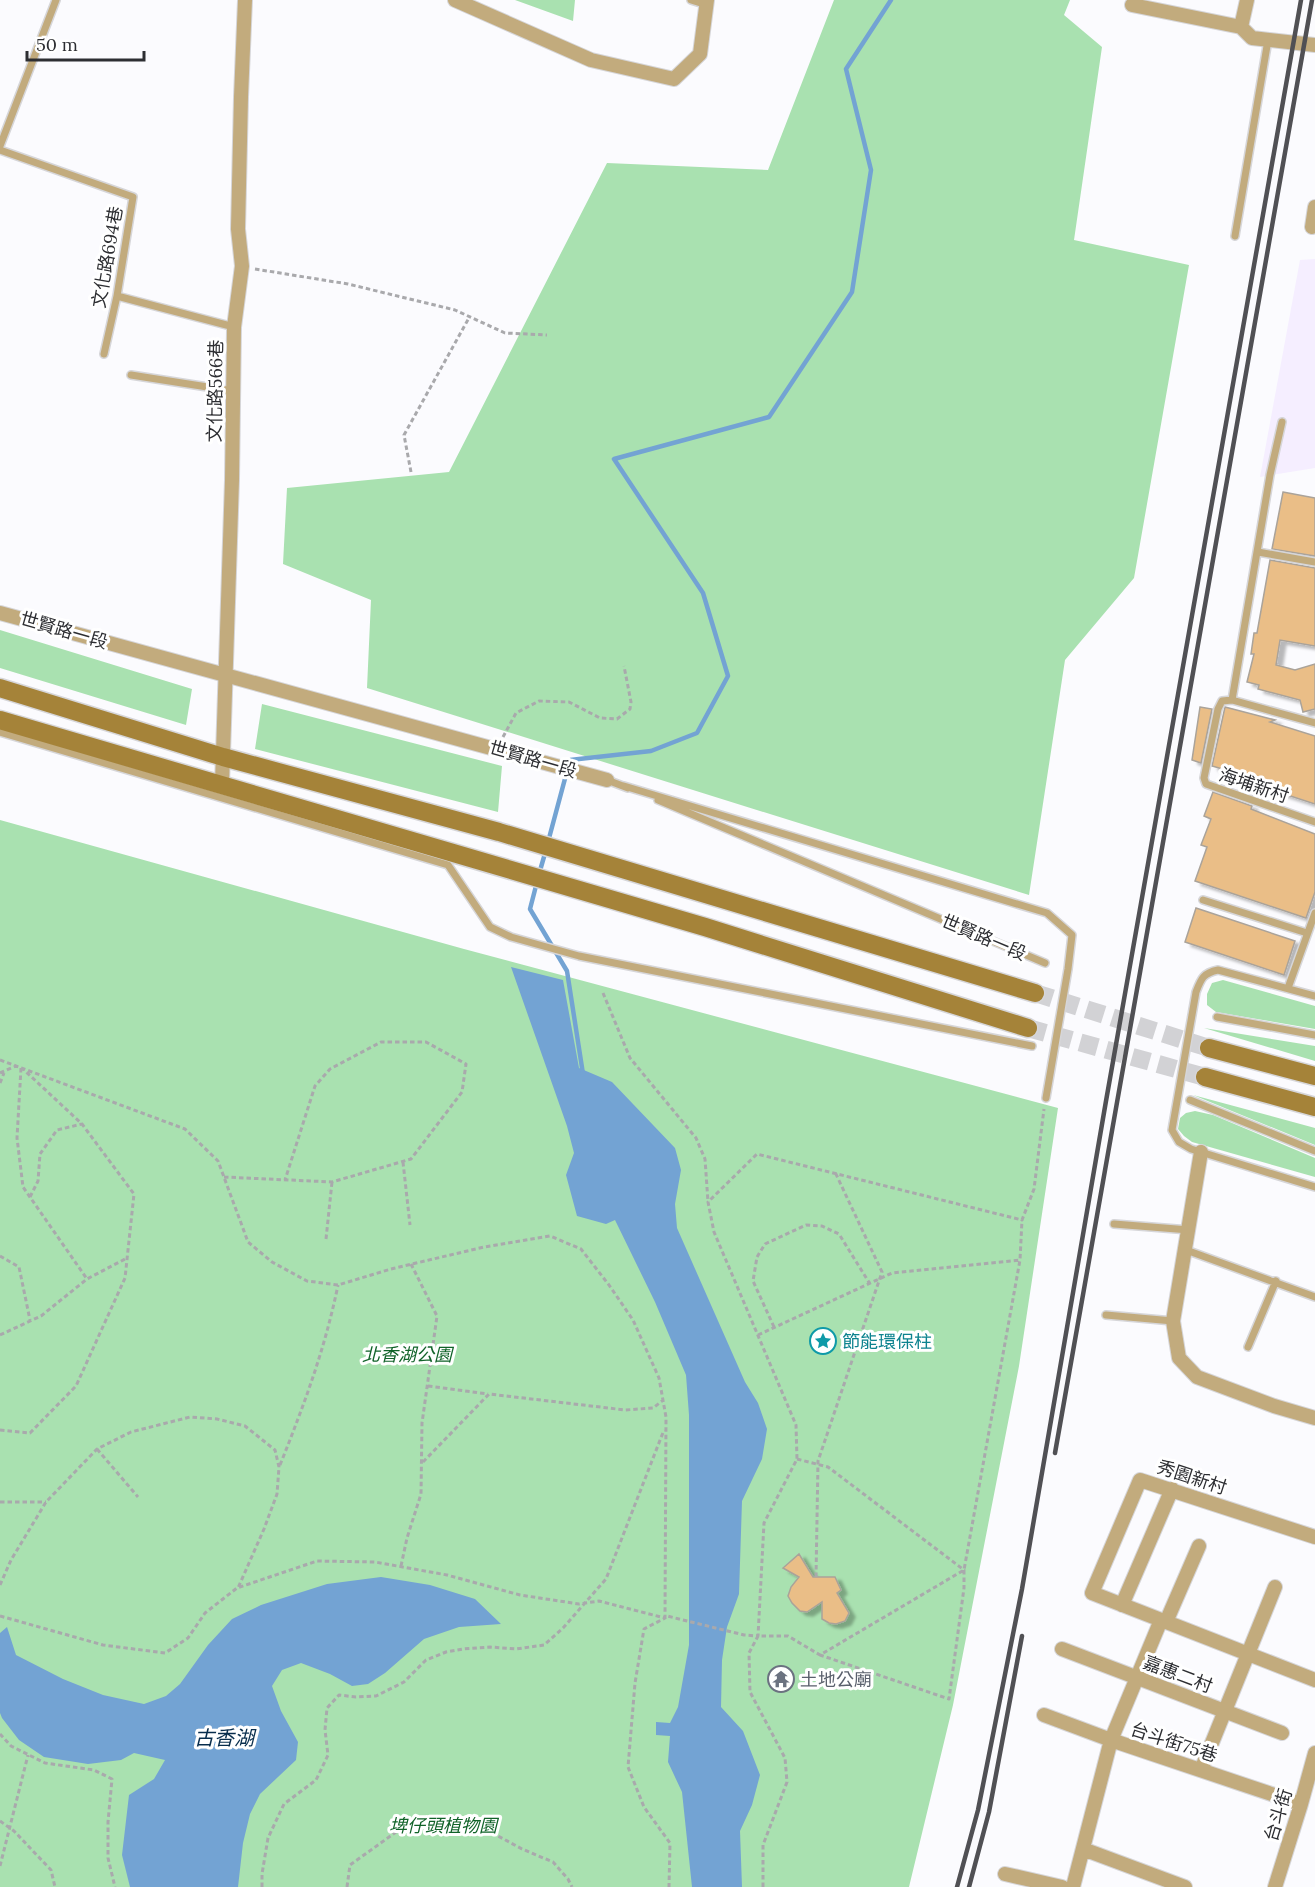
<svg xmlns="http://www.w3.org/2000/svg" width="1315" height="1887" viewBox="0 0 1315 1887" font-family="Lora,'Noto Sans TC',serif">
<style>
.medical{fill:#f5eeff}
.green{fill:#a9e1b0}
.water{fill:#73a3d3}
.lines{fill:none;stroke-linecap:round;stroke-linejoin:round}
.stream{stroke:#73a3d3;stroke-width:4.5}
.building{fill:#eabe87;stroke:#aaa39a;stroke-width:1.5;filter:url(#shadow)}
.secondary-tunnel{stroke:#d2d2d5;stroke-width:18;stroke-dasharray:18 9;stroke-linecap:butt}
.lane-casing{stroke:#d6d6d9;stroke-width:10}
.street-casing{stroke:#d6d6d9;stroke-width:16}
.secondary-casing{stroke:#d6d6d9;stroke-width:21}
.path{stroke:#a9a9ac;stroke-width:3;stroke-dasharray:4.5 3;stroke-linecap:butt}
.lane{stroke:#c2ab7d;stroke-width:7}
.street{stroke:#c2ab7d;stroke-width:14}
.secondary{stroke:#a58339;stroke-width:18}
.rail{stroke:#505054;stroke-width:4.5}
.labels{text-anchor:middle;dominant-baseline:central;stroke-width:6;stroke-linejoin:round;paint-order:stroke}
.street-label{font-size:18px;fill:#2d2e32;stroke:#fff}
.culture-label{font-size:18px;fill:#0d838f;stroke:#fff;text-anchor:start}
.park-label{font-size:18px;font-style:italic;fill:#116329;stroke:#fff}
.worship-label{font-size:18px;fill:#5b616d;stroke:#fff;text-anchor:start}
.water-label{font-size:20px;font-style:italic;fill:#082d4c;stroke:#fff}
</style>
<defs>
<filter id="shadow"><feDropShadow dx="6" dy="4" stdDeviation="1.5" flood-color="#0004"/></filter>
</defs>
<rect width="100%" height="100%" fill="#fbfbfe"/>
<path class="medical" d="M1315,259v209l-55,9 40,-217z"/>
<path class="green" d="M515,0h60l-2,21z
M834,0h236l-6,15 38,32 -28,193 115,25 -55,313 -69,82 -36,235 -662,-207 4,-88 -88,-36 4,-76 162,-16 158,-309 161,7z
M0,630l192,59 -6,36 -186,-57z
M262,704l240,62 -4,46 -243,-63z
M0,820l464,129 594,159 -39,258 -66,339 -44,182h-909z
M1223,980l92,26v23l-99,-17 -9,-7v-11l5,-11z
M1204,1028l111,18v15z
M1193,1095l122,33v17z
M1195,1111l18,4 102,43v19l-123,-35 -8,-6 -6,-7 2,-11 6,-5z"/>
<path class="water" d="M511,967l52,13 16,88 33,14 63,66 6,22 -6,34 2,24 68,154 13,21 9,26 -5,30 -20,42 -3,93 -12,33 -5,33 -1,47 22,24 17,44 -8,30 -12,26 2,56h-50l-10,-95 -14,-30 2,-26 -14,-1v-13l14,1 8,-16 11,-62v-230l-3,-40 -31,-73 -40,-82 -9,4 -29,-8 -11,-41 8,-22 -7,-27z
M381,1577l49,8 45,14 26,25 -42,3 -35,12 -39,34 -17,11 -16,2 -22,-12 -29,-11 -19,7 -10,16 9,25 17,31 -2,18 -36,34 -10,20 -7,29 -5,44h-108l-8,-32 7,-60 25,-16 11,-19 -31,-7 -13,7 -33,4 -44,-7 -25,-17 -17,-22 -2,-5v-80l7,-6 9,28 47,24 40,16 41,9 22,-8 14,-12 28,-39 24,-26 29,-14 66,-21z"/>
<g class="lines">
<path class="stream" d="M548,842l22,-82 81,-9 46,-18 31,-57 -25,-83 -89,-134 155,-42 83,-125 19,-122 -25,-101 45,-69
M539,874l7,-24
M537,882l-7,27 37,62 16,103"/>
</g>
<path class="building" d="M1283,492l32,6v58l-43,-7z
M1270,560l45,8v78l-35,-6 -4,25 19,5 20,-6v45l-12,3 -3,-12 -42,-11 1,-4 -12,-3 7,-28h-3l3,-21h3z
M1200,707l12,2 -11,54 -9,-3z
M1225,707l50,13 -5,2 45,14v68l-46,-15 2,-6 -59,-17z
M1213,792l39,14 -1,3 64,25v58l-9,26 -111,-37 12,-34 -6,-2 10,-26 -7,-3z
M1196,908l99,33 -11,34 -99,-33z
M799,1554l14,23h22l6,13 -4,3 12,20 -4,8 -9,3 -7,-1 -7,-4v-17l-15,10 -7,-1 -8,-8 -4,-7 3,-9 8,-10 -16,-9z"/>
<g class="lines">
<path class="secondary-tunnel" d="M1035,993l174,55
M1028,1028l177,49"/>
<defs>
<path id="lane" d="M691,0l16,5
M0,146l56,-146
M0,150l133,47 -16,99 -13,58
M1235,236l33,-196
M117,296l117,31
M131,375l102,16
M1282,422l-12,53 -38,225 83,23
M1258,552l57,10
M1232,700l-10,1 -4,8 -14,69 2,6 109,38
M0,732l448,133 42,62 21,10 68,19 453,90
M607,780l21,8
M624,786l423,127 25,22 -4,34 -22,129
M658,800l387,163
M1203,900l104,33
M1288,988l27,-75
M1315,996l-97,-26c-15,3 -17,9 -22,22l-24,138 7,12 12,7 124,38
M1217,1017l98,18
M1190,1100l125,51
M1114,1224l75,6
M1186,1250l129,47
M1106,1315l67,6
M1248,1347l28,-66"/>
<path id="street" d="M455,0l136,60 83,19 26,-25 7,-54
M1132,5l109,22 11,11 63,7
M1241,27l6,-27
M1312,227l3,-20
M0,613l607,167
M222,784l10,-304 2,-153 8,-61 -4,-37 3,-132 4,-97
M1201,1152l-28,169 6,37 18,19 77,29 41,12
M1315,1537l-175,-57 -48,113 223,87
M1122,1605l50,-116
M1166,1622l33,-76
M1062,1649l220,84
M1044,1715l67,25 50,-120
M1201,1770l74,-183
M1083,1849l102,38
M1005,1874l57,13
M1073,1887l38,-147 190,64
M1275,1887l26,-83 14,-51"/>
<path id="secondary" d="M0,688l223,69 276,75 536,161
M0,720l705,207 323,101
M1209,1048l106,28
M1205,1077l110,30"/>
</defs>
<use href="#lane" class="lane-casing"/>
<use href="#street" class="street-casing"/>
<use href="#secondary" class="secondary-casing"/>
<path class="path" d="M255,269l93,15 107,26 50,23 42,2
M411,472l-7,-37 66,-119
M503,737l13,-24 23,-12 30,1 31,16 17,1 13,-10 1,-7 -7,-36
M603,993l27,65 66,80 9,21 3,43
M0,1060l185,69 33,32 30,81 24,20 35,19 31,4 53,-16 93,-22 66,-11 31,13 28,36 24,35 26,58 7,39 -1,201 2,-2 77,19 14,1 6,-113 33,-64 -1,-34 -82,-193 -6,-30 49,-48 265,66 12,-31 10,-80
M21,1068l-4,70 6,49 64,92
M0,1073l16,-7
M0,1083l4,-10
M403,1162l7,63
M224,1177l108,5 79,-23 51,-67 4,-28 -40,-22h-45l-51,27 -15,17 -30,94
M30,1197l8,-16 2,-27 17,-24 25,-6
M326,1239l6,-57
M0,1256l19,11 11,53
M774,1327l-21,-46 4,-24 8,-13 41,-19 16,1 17,8 31,50
M0,1335l41,-19 46,-37 40,-21
M758,1335l134,-62 128,-13
M428,1386l60,8
M0,1430l30,3 46,-47 49,-108 9,-84 -52,-70 -59,-55
M97,1449l41,48
M797,1459l31,8 136,103v18l-15,111 -129,-44
M423,1462l66,-68 136,16 28,-2 9,-7
M280,1465c24,-60 45,-116 58,-180
M0,1502h46
M401,1566l6,-28 14,-44 1,-71 15,-107 -26,-52
M816,1577l2,-116 64,-189 -47,-100
M0,1585l11,-25 35,-58 51,-53 34,-17 59,-15 27,2 28,7 30,24 4,17 -2,27 -13,35 -26,59
M0,1616l103,29 62,8 23,-15 17,-25 32,-25 80,-27 58,1 72,13 73,20 59,9 20,-3 66,17 -21,11 -9,54 -7,84 16,40 26,36 -1,44
M0,1734l11,12 34,17 49,7 18,9 -4,43v36l7,29
M0,1821l14,10 37,39 4,17
M0,1866l28,-111
M262,1887v-13l6,-36 16,-34 32,-24 12,-25 -3,-25 2,-22 12,-13 17,2 20,-1 28,-14 22,-22 20,-8 17,-3 27,-2 26,2 28,-4 19,-17 43,-49 58,-149
M347,1887l3,-22 60,-43 33,-3 44,11 35,19 31,13 15,17 4,8
M763,1887v-42l24,-63 -2,-24 -35,-66 -1,-39 9,-17h30l32,19 144,-85 56,-310 2,-40"/>
<use href="#lane" class="lane"/>
<use href="#street" class="street"/>
<use href="#secondary" class="secondary"/>
<path class="rail" d="M1055,1453l257,-1453
M957,1887l21,-77 44,-221 84,-488 195,-1101
M969,1887l20,-75 33,-176"/>
</g>
<defs>
<symbol id="sight-ring" viewBox="-11 -11 22 22"><circle r="9.5" fill="#fff" stroke="#0f9aa8" stroke-width="1.5"/><path d="M0-6L1.8-2.2L6-1.7L2.9 1.2L3.7 5.4L0 3.3L-3.7 5.4L-2.9 1.2L-6-1.7L-1.8-2.2Z" fill="#0f9aa8"/></symbol>
<symbol id="temple-ring" viewBox="-11 -11 22 22"><circle r="9.5" fill="#fff" stroke="#6b7280" stroke-width="1.5"/><path d="M0-6L5-2H3V0L6.5 2.5H4V6H1.5V3h-3V6H-4V2.5H-6.5L-3 0V-2H-5Z" fill="#6b7280"/></symbol>
</defs>
<g fill-rule="evenodd">
<use href="#sight-ring" x="808" y="1326" width="30" height="30"/>
<use href="#temple-ring" x="766" y="1664" width="30" height="30"/>
</g>
<g class="labels">
<g class="street-label">
<text transform="translate(107 257) rotate(-80)">文化路694巷</text>
<text transform="translate(215 391) rotate(-89)">文化路566巷</text>
<text transform="translate(64 630) rotate(16)">世賢路一段</text>
<text transform="translate(533 759) rotate(16)">世賢路一段</text>
<text transform="translate(1254 785) rotate(19)">海埔新村</text>
<text transform="translate(984 937) rotate(23)">世賢路一段</text>
<text transform="translate(1192 1477) rotate(18)">秀園新村</text>
<text transform="translate(1178 1674) rotate(21)">嘉惠二村</text>
<text transform="translate(1174 1742) rotate(18)">台斗街75巷</text>
<text transform="translate(1278 1815) rotate(-73)">台斗街</text>
</g>
<g class="culture-label">
<text x="842" y="1341">節能環保柱</text>
</g>
<g class="park-label">
<text x="407" y="1354">北香湖公園</text>
<text x="443" y="1825">埤仔頭植物園</text>
</g>
<g class="worship-label">
<text x="800" y="1679">土地公廟</text>
</g>
<g class="water-label">
<text x="224" y="1737">古香湖</text>
</g>
</g>
<path d="M27 51v9h117v-9" fill="none" stroke="#2d2e32" stroke-width="3"/>
<text x="36" y="51" font-size="18" fill="#2d2e32" stroke="#ffffff" stroke-width="4.5" paint-order="stroke">50 m</text>
</svg>
